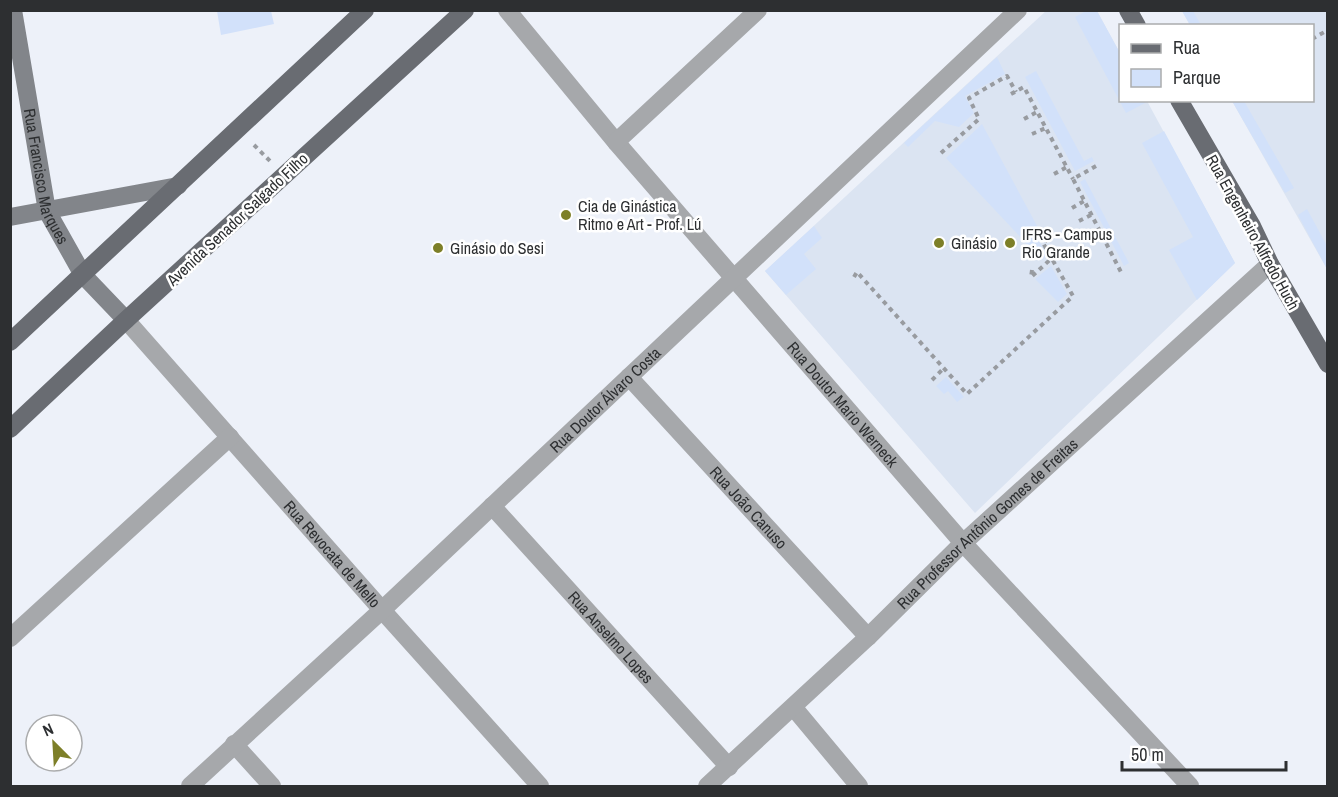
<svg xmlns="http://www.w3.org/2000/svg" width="1338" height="797" viewBox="0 0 1338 797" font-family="'Archivo Narrow',sans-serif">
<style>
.built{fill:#dbe4f2}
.green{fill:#d2e1fa}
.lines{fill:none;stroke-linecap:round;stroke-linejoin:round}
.path{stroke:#989ba0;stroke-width:4;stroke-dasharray:4.5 4.5;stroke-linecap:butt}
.street{stroke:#a6a8ab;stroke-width:18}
.secondary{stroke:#82858a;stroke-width:18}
.primary{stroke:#696c72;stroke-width:18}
.poi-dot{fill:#7d7f28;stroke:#fff;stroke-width:2}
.labels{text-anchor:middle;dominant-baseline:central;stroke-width:5;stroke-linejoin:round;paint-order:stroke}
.street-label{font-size:16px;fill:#2d2f31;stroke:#fff}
.poi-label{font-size:16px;fill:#2d2f31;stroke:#fff;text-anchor:start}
</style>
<rect width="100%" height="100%" fill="#edf1f9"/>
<path class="built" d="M1047,10l50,1 23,42v47l27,1 88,162 -260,250 -210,-242z
M1182,11h145v258l-95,-168 80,-1v-74l-122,-1z"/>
<path class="green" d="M217,11h54l3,13 -53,11z
M1086,11h11l23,42v47l27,2 -21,11 -51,-96z
M1182,11h11l8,14h-11z
M997,57l8,17 -40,22 9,17 -15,14 -24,-6 -27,26 -4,-4z
M1036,71l48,90 8,-4 2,4 -19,10 -50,-94z
M1232,101h12l50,87 -9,5z
M982,124l60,111 -4,4 9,17 -5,4 -96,-102z
M1164,131l71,132 -38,37 -28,-50 24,-13 -51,-94z
M1085,179l44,84 -5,3 -44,-84z
M1307,209l20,37v23l-29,-54z
M814,226l8,12 -18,16 12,15 -30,26 -21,-24z
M1051,266l16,28 -9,8 -23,-23z
M946,377l18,20 -7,5 -9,-11 -4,3 -8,-8z"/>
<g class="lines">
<path class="path" d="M1312,39l16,-9
M1011,94l13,-7 49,92
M1024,119l13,-7
M1032,134l14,-6
M254,145l18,18
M941,153l38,-34 -10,-21 38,-22 9,16
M1096,166l-23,13 49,95
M1054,174l13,-7
M1072,208l12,-7
M1079,221l12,-6
M1032,270l-1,7 21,-19
M854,277l3,-5 110,122 106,-98 -30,-53 5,-4
M932,380l12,-12"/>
<g class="street">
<path id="s1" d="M507,10l109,132 347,401 227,243"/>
<path d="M616,142l142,-132"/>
<path id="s2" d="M126,320l256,290 158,176"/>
<path id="s3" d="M629,377l239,260"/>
<path id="s4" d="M492,506l237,261"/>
<path d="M10,638l220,-201"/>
<path d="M794,708l65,78"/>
<path d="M234,744l38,42"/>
<path id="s5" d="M190,786l192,-176 636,-600"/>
<path id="s6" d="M707,786l161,-149 95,-94 307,-279"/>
</g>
<g class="secondary">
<path id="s7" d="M13,10l34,201 36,64 43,45"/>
<path d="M10,217l168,-31"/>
</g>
<path class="primary" d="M1128,10l9,16
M1179,100l73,126 18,38 58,100
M10,342l355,-332
M10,429l116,-109 339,-310"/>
</g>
<g class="poi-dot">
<circle cx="566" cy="215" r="6"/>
<circle cx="939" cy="243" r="6"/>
<circle cx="1010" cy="243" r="6"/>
<circle cx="438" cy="248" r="6"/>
</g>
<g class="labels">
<g class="street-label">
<text stroke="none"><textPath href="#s7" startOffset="170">Rua Francisco Marques</textPath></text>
<text transform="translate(237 219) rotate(-43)">Avenida Senador Salgado Filho</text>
<text transform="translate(1253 232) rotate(61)">Rua Engenheiro Alfredo Huch</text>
<text stroke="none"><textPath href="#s5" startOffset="567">Rua Doutor Álvaro Costa</textPath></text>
<text stroke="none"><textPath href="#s1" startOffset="518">Rua Doutor Mario Werneck</textPath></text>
<text stroke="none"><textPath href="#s3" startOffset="177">Rua João Canuso</textPath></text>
<text stroke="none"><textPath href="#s6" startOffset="384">Rua Professor Antônio Gomes de Freitas</textPath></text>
<text stroke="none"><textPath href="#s2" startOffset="312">Rua Revocata de Mello</textPath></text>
<text stroke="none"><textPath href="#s4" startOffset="177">Rua Anselmo Lopes</textPath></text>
</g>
<g class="poi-label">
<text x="578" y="206">Cia de Ginástica<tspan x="578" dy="18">Ritmo e Art - Prof. Lú</tspan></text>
<text x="1022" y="234">IFRS - Campus<tspan x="1022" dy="18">Rio Grande</tspan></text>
<text x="951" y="243">Ginásio</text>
<text x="450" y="248">Ginásio do Sesi</text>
</g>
</g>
<rect width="1338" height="797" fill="none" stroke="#2d2f31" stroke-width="24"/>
<rect x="1119" y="24" width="195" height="78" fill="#ffffff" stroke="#abacad" stroke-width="1.5"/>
<rect x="1131" y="44" width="30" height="9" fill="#696c72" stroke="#abacad" stroke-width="1.5"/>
<text x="1173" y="54" font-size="18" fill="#2d2f31">Rua</text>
<rect x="1131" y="69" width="30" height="18" fill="#d2e1fa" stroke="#abacad" stroke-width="1.5"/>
<text x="1173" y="84" font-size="18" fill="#2d2f31">Parque</text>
<g transform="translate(54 743) rotate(336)"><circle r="28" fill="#ffffff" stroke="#abacad" stroke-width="1.5"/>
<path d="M0-4.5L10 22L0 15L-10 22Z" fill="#7d7f28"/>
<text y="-9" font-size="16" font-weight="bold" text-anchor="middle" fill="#2d2f31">N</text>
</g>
<path d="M1122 761v9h164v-9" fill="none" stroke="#2d2f31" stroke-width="3"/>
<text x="1131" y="761" font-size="18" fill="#2d2f31" stroke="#ffffff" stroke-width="4.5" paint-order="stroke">50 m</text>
</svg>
